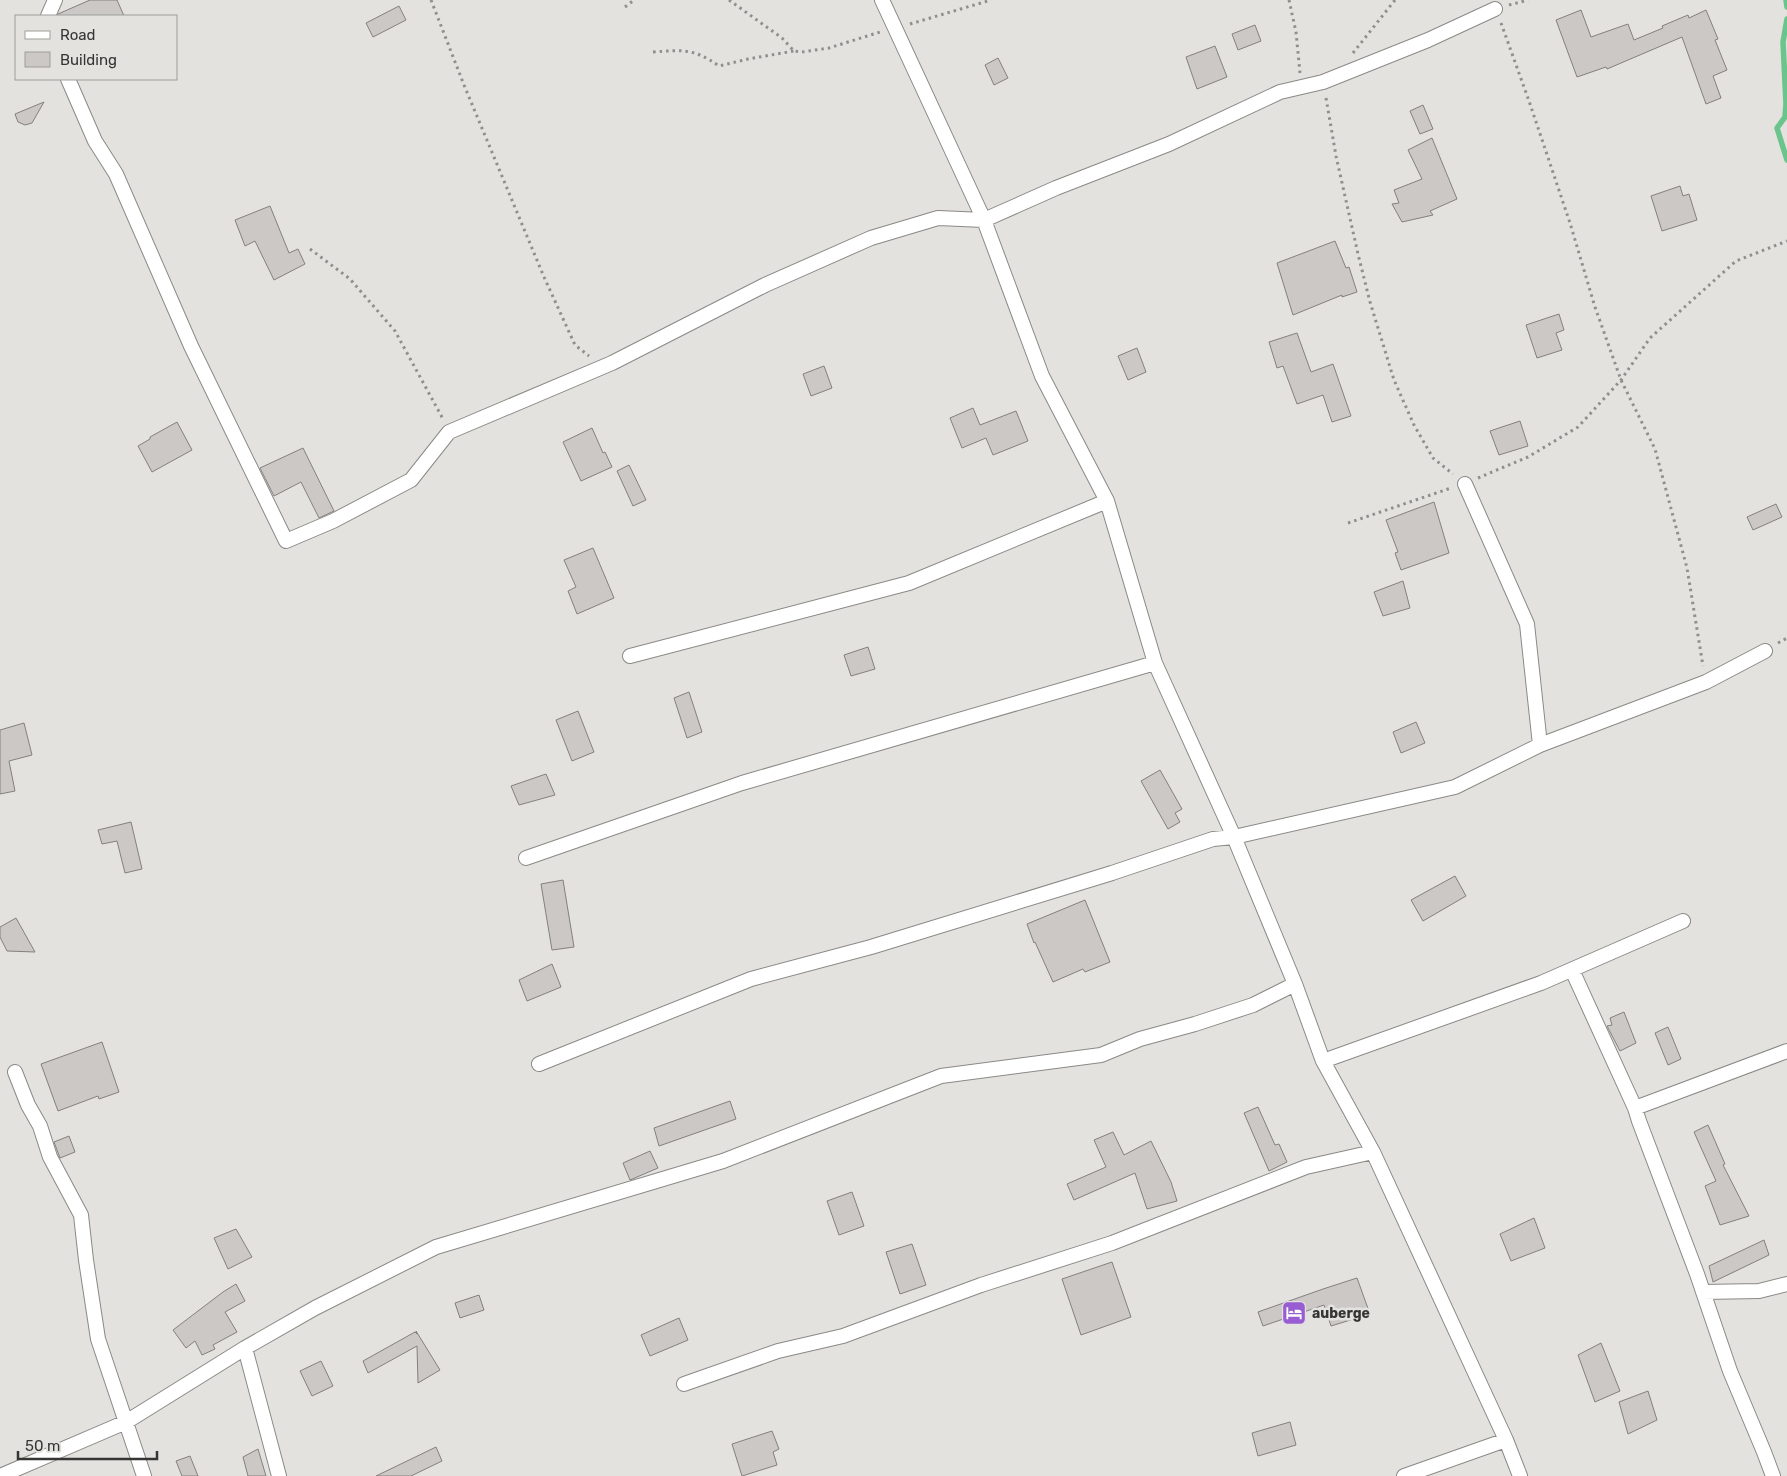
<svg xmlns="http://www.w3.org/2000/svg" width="1787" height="1476" viewBox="0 0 1787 1476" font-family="Rubik,sans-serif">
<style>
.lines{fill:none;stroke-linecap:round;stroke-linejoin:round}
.stream{stroke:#6ac48b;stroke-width:5.5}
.building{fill:#cbc8c6;stroke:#83807e}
.street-casing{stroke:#8a8986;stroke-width:16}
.path{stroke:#908f8d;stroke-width:3;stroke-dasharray:2.5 4;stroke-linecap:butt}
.street{stroke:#fff;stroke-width:14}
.labels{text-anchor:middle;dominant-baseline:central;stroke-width:5;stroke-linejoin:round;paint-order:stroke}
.poi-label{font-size:14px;font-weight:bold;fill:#353534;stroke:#e3e2df;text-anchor:start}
</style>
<rect width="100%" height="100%" fill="#e3e2df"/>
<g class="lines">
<path class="stream" d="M1786,0l1,7
M1787,19l-4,23 3,62 -1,13 -8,11 10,32"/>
</g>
<path class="building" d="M90,0h27l7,16h-67l1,-2z
M399,6l7,14 -33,17 -7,-14z
M1581,10l10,27 37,-13 6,16 29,-12 -1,-2 26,-11 1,3 17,-8 12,29 -3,1 12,30 -14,6 8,22 -15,6 -24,-67 -75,32 -1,-2 -29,10 -21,-57z
M1255,25l6,16 -23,9 -6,-16z
M1215,46l12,31 -30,12 -11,-32z
M998,58l10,20 -14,7 -9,-20z
M44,102l-12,21 -7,2 -7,-3 -3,-8z
M1423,105l10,24 -13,5 -10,-23z
M1432,138l25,61 -27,12 3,4 -31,7 -10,-18 7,-1 -5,-13 28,-11 -14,-29z
M1680,186l3,10 6,-2 8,26 -35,11 -11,-35z
M270,206l19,47 9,-4 7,15 -31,16 -19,-39 -10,5 -10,-26z
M1335,241l11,27 3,-1 8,25 -15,5v-2l-49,20 -16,-52z
M1559,314l5,16 -8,3 6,17 -25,8 -11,-33z
M1297,333l14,39 22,-8 18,52 -19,6 -9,-27 -26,9 -14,-38 -6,2 -8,-26z
M1137,348l9,24 -18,8 -10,-24z
M824,366l8,22 -21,8 -8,-22z
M973,408l7,17 36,-14 12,30 -35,14 -7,-17 -24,10 -12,-30z
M1520,421l8,25 -29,9 -9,-24z
M177,422l15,28 -40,22 -14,-26 12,-7v-2z
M592,428l11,25 2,-1 7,15 -31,14 -18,-39z
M303,448l31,63 -15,7 -18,-36 -27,14 -14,-28z
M629,465l17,35 -13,6 -16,-35z
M1434,502l15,51 -48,17 -6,-17 3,-1 -12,-32z
M1776,504l6,13 -29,13 -6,-13z
M593,548l21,50 -37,16 -9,-23 8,-4 -12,-27z
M1403,581l7,27 -27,8 -9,-24z
M868,647l7,22 -24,7 -7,-21z
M689,692l13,40 -15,6 -13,-40z
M578,711l16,41 -22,9 -16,-41z
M1416,722l9,21 -24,10 -8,-21z
M24,723l8,32 -23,6 6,30 -15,3v-64z
M1160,770l22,39 -7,4 5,9 -12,7 -27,-48z
M546,774l9,21 -36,10 -8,-19z
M131,822l11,47 -17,4 -8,-32 -15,3 -4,-14z
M1455,876l11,20 -43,25 -12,-21z
M563,880l11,67 -22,3 -11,-66z
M1085,900l25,62 -25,10 -2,-3 -30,13 -18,-40 -1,1 -7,-19z
M16,918l19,34 -28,-1 -7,-14v-10z
M552,964l9,23 -34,14 -8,-21z
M1624,1012l12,31 -16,8 -13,-25 5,-1 -2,-7z
M1668,1027l13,32 -13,6 -13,-32z
M102,1042l17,50 -20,7 -1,-3 -40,15 -17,-47z
M730,1101l6,18 -77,27 -5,-18z
M1258,1107l17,38 4,-1 8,18 -18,9 -25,-58z
M1708,1125l17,39 -2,1 26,51 -29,9 -15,-39 11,-5 -22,-49z
M1113,1132l11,23 27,-14 20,41 6,19 -30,8 -12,-36 -61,27 -7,-16 39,-17 -12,-27z
M69,1136l6,16 -15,6 -6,-16z
M650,1151l8,17 -28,12 -7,-17z
M852,1192l12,34 -25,9 -12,-34z
M1534,1218l11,30 -34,13 -11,-27z
M236,1229l16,28 -24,12 -14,-31z
M1764,1240l5,15 -56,27 -4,-16z
M912,1244l14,41 -26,9 -14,-42z
M1112,1262l19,55 -50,18 -19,-56z
M1357,1278l13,36 -39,12 -7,-21 -61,21 -5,-14 65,-23z
M236,1284l9,17 -20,11 12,20 -24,13 2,4 -13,6 -7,-14 -9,7 -13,-18 50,-38z
M479,1295l5,15 -24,8 -5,-15z
M679,1318l9,22 -38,16 -9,-21z
M416,1331l24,39 -22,13 -1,-37 -49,27 -5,-12 52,-29 2,2z
M1601,1343l19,48 -25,11 -17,-47z
M321,1361l12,25 -21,10 -12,-25z
M1648,1391l9,29 -29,14 -9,-32z
M1290,1422l6,23 -38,11 -6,-23z
M772,1431l7,18 -6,3 4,13 -35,11 -10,-32z
M436,1447l6,14 -31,15h-35z
M258,1449l8,27h-18l-5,-19z
M190,1456l8,20h-16l-6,-15z"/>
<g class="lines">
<defs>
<path id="street" d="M882,0l102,220 58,156 65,125 48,162 79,174 61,147 28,77 50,91 133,288 14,36
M48,16l7,-16
M68,79l27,62 21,33 75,172 95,195 47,-20 78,-41 38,-48 163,-69 153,-78 106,-47 67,-20 46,2 72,-32 113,-44 111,-52 43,-10 105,-42 67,-31
M1465,484l62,140 13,121
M630,656l279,-73 198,-82
M526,858l216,-75 413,-120
M1572,970l63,138 4,13 58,153 33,97 34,81 9,24
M1323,1061l218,-78 142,-62
M539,1064l212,-85 120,-32 241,-74 101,-34 21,-2 221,-50 85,-42 166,-63 59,-31
M15,1072l13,33 12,21 10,31 31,58 5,45 12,79 46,137
M1635,1108l152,-57
M1703,1292l56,-1 28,-7
M245,1348l34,128
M684,1384l94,-33 65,-15 138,-51 131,-42 194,-76 67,-15
M0,1476l126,-54 119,-74 70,-40 121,-61 287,-86 218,-85 160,-21 39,-16 55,-15 58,-19 42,-21
M1404,1476l102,-36"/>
</defs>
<use href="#street" class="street-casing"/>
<path class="path" d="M431,0l33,85 80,192 31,68 14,11
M729,0l53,38 12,13 8,1 27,-4 51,-16
M1289,0l7,32 4,41
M1509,5l19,-5
M625,7l9,-7
M1501,23l28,78 41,122 25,84 26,73 34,69 32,119 16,98
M910,24l81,-24
M653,52c30,-2 40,-4 66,14l29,-7 46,-8
M1353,53l42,-53
M1326,98l10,58 22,98 12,48 24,78 20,45 19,33 20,16
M310,249l40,30 45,52 48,88
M1478,478l50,-21 50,-30 43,-47 29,-42 86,-77 51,-20
M1348,523l103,-35
M1778,643l9,-5"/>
<use href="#street" class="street"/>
</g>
<defs>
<symbol id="hotel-square" viewBox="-11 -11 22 22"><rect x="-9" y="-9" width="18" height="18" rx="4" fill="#985cd3" stroke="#e3e2df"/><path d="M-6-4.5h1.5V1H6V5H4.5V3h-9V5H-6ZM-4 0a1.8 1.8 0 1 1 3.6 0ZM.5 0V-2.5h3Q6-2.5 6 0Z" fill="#fff"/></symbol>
</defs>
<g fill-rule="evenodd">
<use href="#hotel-square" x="1280" y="1299" width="28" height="28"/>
</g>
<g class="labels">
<g class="poi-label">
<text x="1312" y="1313">auberge</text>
</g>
</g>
<rect x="15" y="15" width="162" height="65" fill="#e3e2df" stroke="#9d9d9b"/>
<rect x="25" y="31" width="25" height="8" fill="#ffffff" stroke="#9d9d9b"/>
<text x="60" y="40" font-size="15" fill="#353534">Road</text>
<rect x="25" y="52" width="25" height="15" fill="#cbc8c6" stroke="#9d9d9b"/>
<text x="60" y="65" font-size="15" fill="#353534">Building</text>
<path d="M18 1451v8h139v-8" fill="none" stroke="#353534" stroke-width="2.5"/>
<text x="25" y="1451" font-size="15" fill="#353534" stroke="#e3e2df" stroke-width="4" paint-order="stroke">50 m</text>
</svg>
